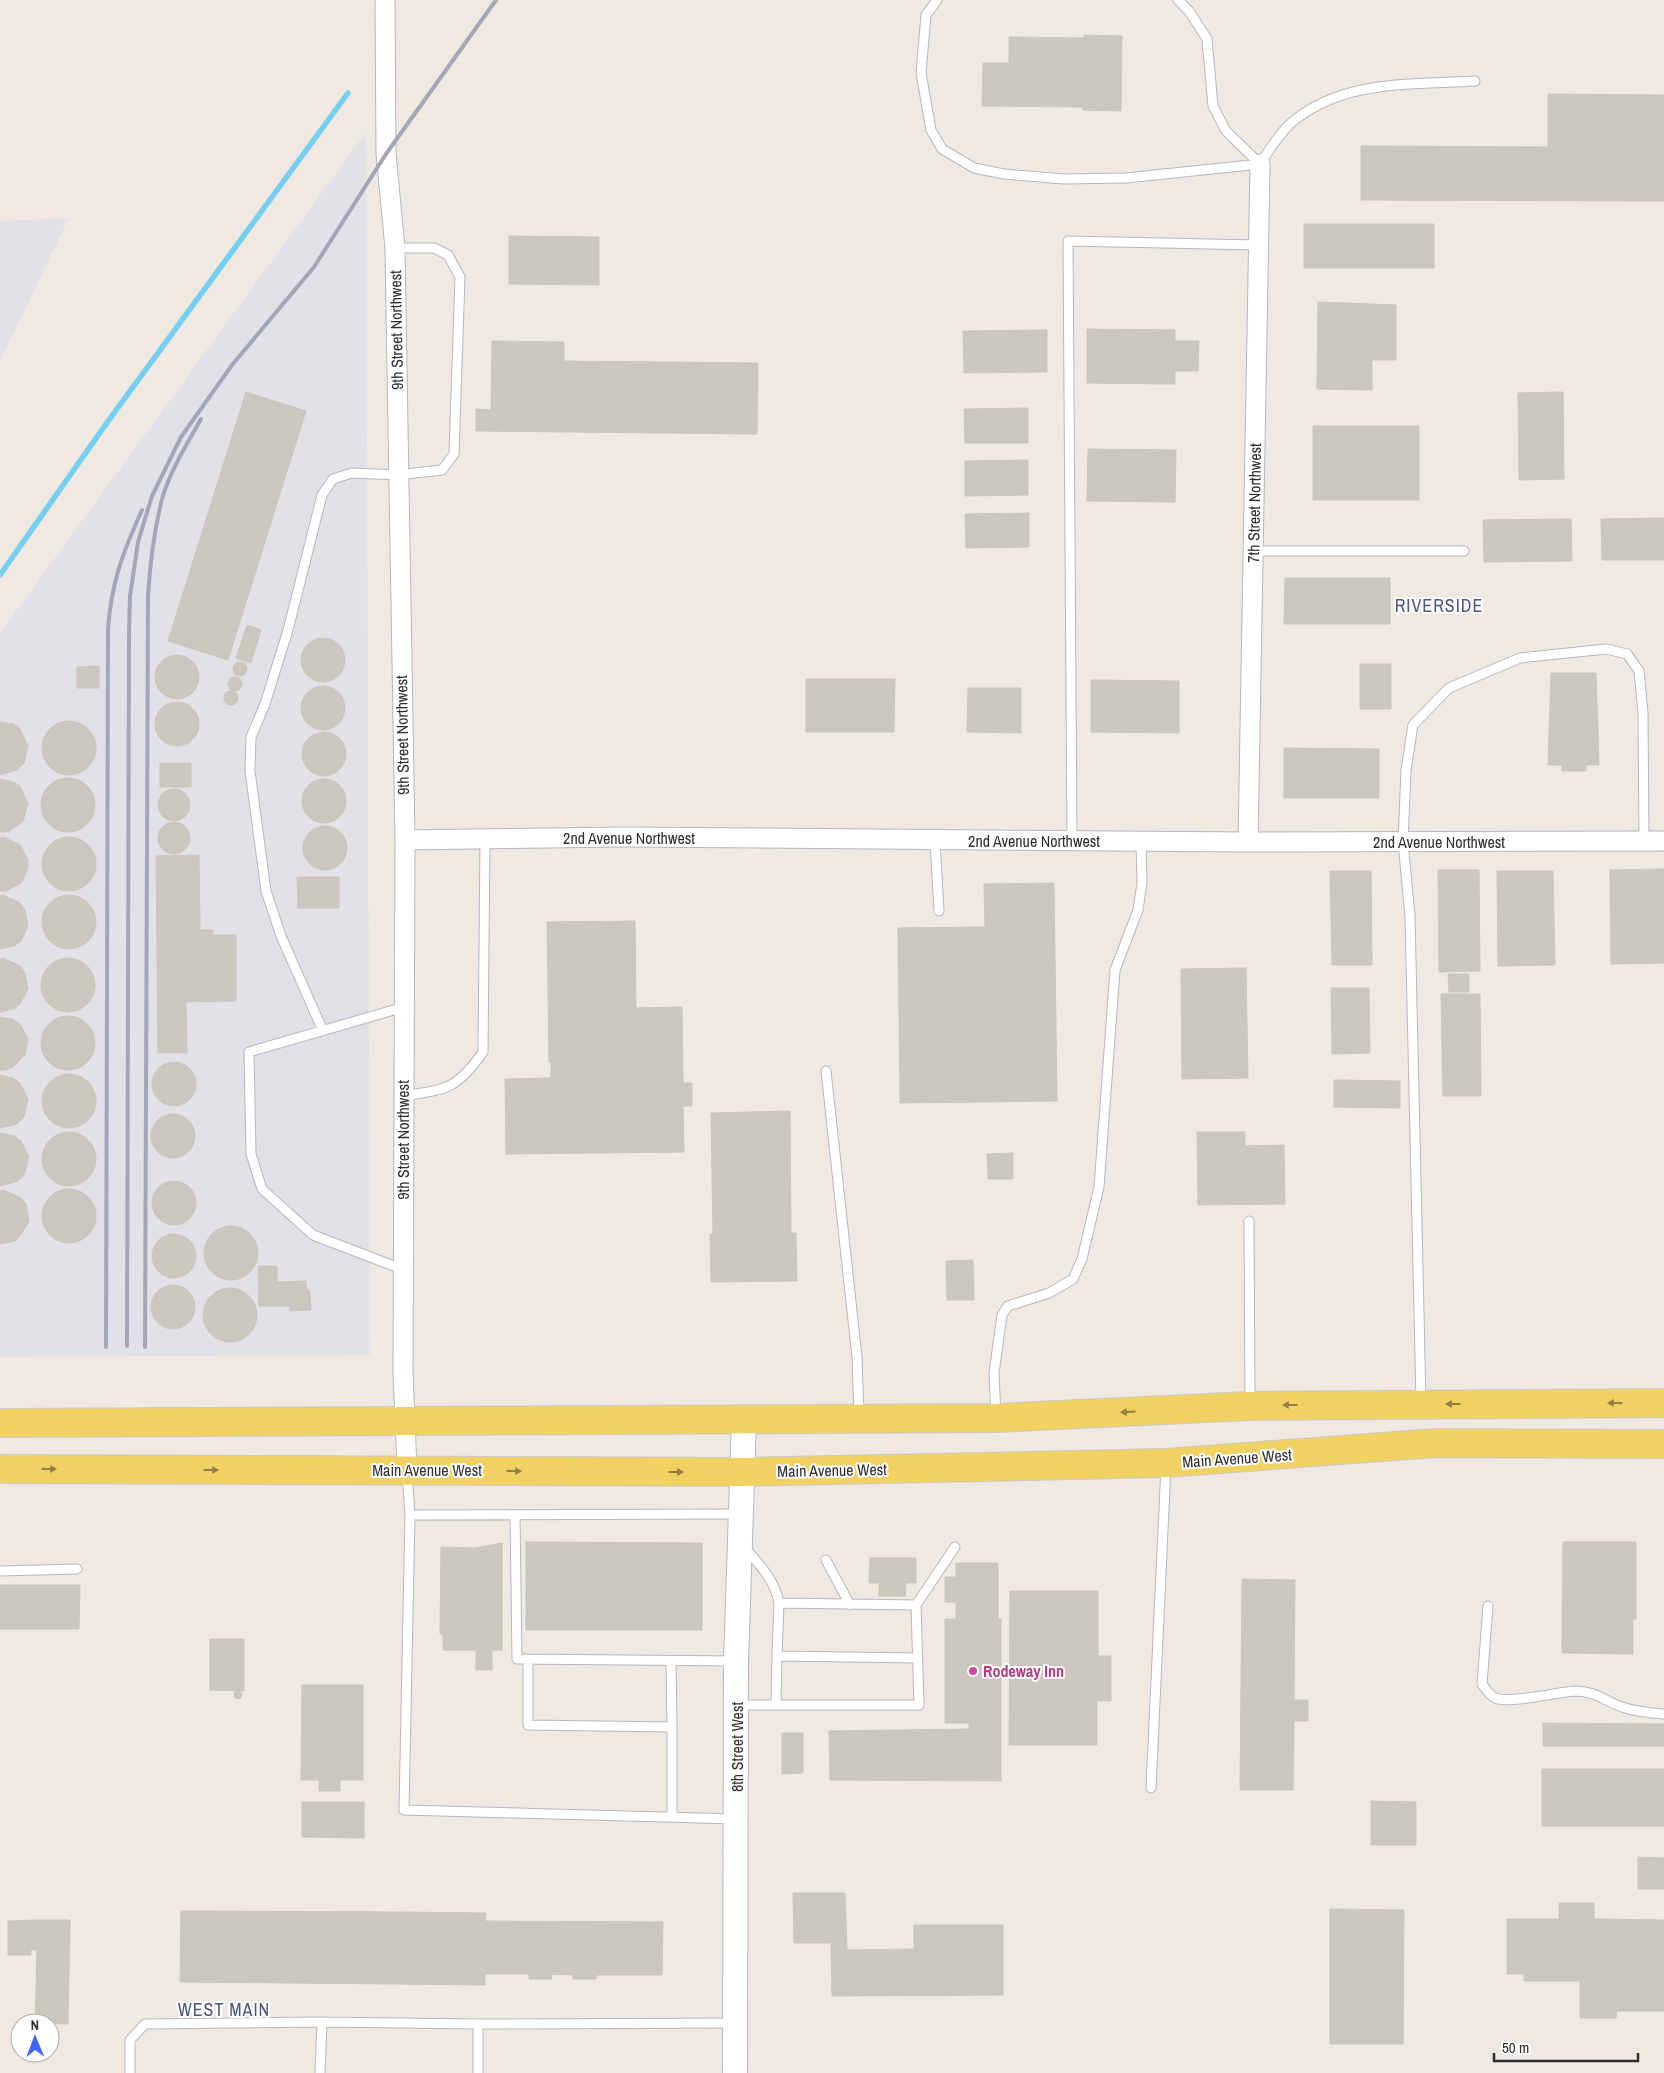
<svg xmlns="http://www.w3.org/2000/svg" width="1664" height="2073" viewBox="0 0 1664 2073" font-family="'Archivo Narrow',sans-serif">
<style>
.industrial{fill:#e3e1e8}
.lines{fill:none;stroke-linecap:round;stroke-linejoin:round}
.stream{stroke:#75cff0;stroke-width:5.5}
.building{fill:#cbc7bf;stroke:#cbc5ba}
.service-casing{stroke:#b4b7c1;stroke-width:11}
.minor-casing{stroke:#b4b7c1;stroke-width:21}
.tertiary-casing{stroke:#b4b7c1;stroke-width:26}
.primary-casing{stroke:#c9c9c9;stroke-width:30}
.service{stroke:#fff;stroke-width:9}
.minor{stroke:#fff;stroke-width:19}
.tertiary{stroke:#fff;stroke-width:24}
.primary{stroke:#f2d163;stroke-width:28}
.rail{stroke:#a3a6b8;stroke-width:4}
.oneway{fill:#908048}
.hotel-dot{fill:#d1479c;stroke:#fff;stroke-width:2}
.labels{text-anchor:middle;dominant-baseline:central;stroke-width:4;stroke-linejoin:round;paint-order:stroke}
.street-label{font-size:16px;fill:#2e2e2e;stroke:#fff}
.hotel-label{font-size:16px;font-weight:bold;fill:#b23c85;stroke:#fff;text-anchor:start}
.neighbourhood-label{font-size:18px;letter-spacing:1px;fill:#4d5680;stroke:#fff}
</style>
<rect width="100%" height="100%" fill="#efe9e1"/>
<path class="industrial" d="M366,132l4,1223 -370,2v-724z
M69,218l-69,143v-140z"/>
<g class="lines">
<path class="stream" d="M0,575l106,-151 242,-331"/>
</g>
<path class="building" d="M1084,35l38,1 -1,75 -38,-1v-3l-101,-1 1,-43h26v-26l75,1z
M1548,94l116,1v106l-303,-1v-54l187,1z
M1304,224h130v44h-130z
M509,236l90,1v48l-90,-1z
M1318,302l78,3v55h-24v30l-55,-1z
M1087,329l88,1v11h24l-1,30h-23v13l-88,-1z
M1047,330v42l-83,1 -1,-42z
M492,341l72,1v19l194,2 -1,71 -281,-3v-22l15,1z
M246,392l60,19 -78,249 -60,-19z
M1563,392l1,87 -45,1 -1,-87z
M1028,408v35h-63l-1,-34z
M1313,426h106v74h-106z
M1088,449l88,1 -1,52 -88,-1z
M1028,460v35l-63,1v-35z
M1029,513v34l-63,1 -1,-34z
M1664,518v42h-62l-1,-41z
M1571,519l1,42 -88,1 -1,-42z
M1285,578h105v46h-106z
M247,625l14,5 -10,33 -15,-5z
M301 660a22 22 0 1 1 44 0a22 22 0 1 1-44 0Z
M155 677a22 22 0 1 1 44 0a22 22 0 1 1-44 0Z
M233 669a7 7 0 1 1 14 0a7 7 0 1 1-14 0Z
M1360,664h31v45h-31z
M99,666v22h-22v-21z
M1551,673h45l3,92h-13v6h-24v-6h-14z
M228 684a7 7 0 1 1 14 0a7 7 0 1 1-14 0Z
M806,679h89l-1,53h-88z
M1091,680l88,1v52l-88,-1z
M301 708a22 22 0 1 1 44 0a22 22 0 1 1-44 0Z
M968,688h53v45l-54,-1z
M224 698a7 7 0 1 1 14 0a7 7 0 1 1-14 0Z
M155 724a22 22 0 1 1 44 0a22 22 0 1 1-44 0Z
M42 748a27 27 0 1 1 54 0a27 27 0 1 1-54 0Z
M0,722l14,2 6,5 8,17 -4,17 -7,7 -17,5z
M302 754a22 22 0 1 1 44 0a22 22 0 1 1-44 0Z
M1284,748l95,1v49h-95z
M160,763h31v24h-31z
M41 805a27 27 0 1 1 54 0a27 27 0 1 1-54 0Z
M0,779l13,3 7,4 8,17 -5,18 -15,11h-8z
M302 801a22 22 0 1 1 44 0a22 22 0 1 1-44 0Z
M158 805a16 16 0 1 1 32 0a16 16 0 1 1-32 0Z
M158 838a16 16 0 1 1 32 0a16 16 0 1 1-32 0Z
M303 848a22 22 0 1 1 44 0a22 22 0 1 1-44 0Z
M4,837l16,8 8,15v8l-7,15 -15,8h-6v-53z
M42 864a27 27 0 1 1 54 0a27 27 0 1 1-54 0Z
M199,855l1,75h13v5h23v66l-50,1 1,51h-29l-2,-197z
M1664,869v94l-53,1 -1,-94z
M1438,870h41l1,101 -41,1z
M1330,871h41l1,94h-40z
M1497,871h56l2,94 -57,1z
M297,877h42v31h-41z
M1054,883l3,218 -157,2 -2,-175 87,-1 -1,-43z
M3,895l17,8 5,7 3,16 -7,15 -7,5 -14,3v-53z
M42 922a27 27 0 1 1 54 0a27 27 0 1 1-54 0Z
M635,921l1,87 46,-1 1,76h9v23h-9l1,46 -178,2 -1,-75 46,-1v-16h-2l-2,-140z
M3,958l17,8 5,7 3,16 -8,15 -6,5 -14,3v-53z
M41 985a27 27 0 1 1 54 0a27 27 0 1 1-54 0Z
M1246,968l2,110 -66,1 -1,-110z
M1448,974h21v18h-20z
M1331,988h38l1,65 -38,1z
M1441,994h39l1,102h-38z
M41 1043a27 27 0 1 1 54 0a27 27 0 1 1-54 0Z
M0,1017l12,2 8,5 8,15 -3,16 -12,12 -8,3h-5z
M152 1084a22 22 0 1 1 44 0a22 22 0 1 1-44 0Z
M42 1101a27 27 0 1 1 54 0a27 27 0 1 1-54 0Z
M0,1075l13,3 7,5 8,16 -4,18 -7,7 -17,4z
M1334,1080l66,1v27l-66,-1z
M790,1111l1,122h5l1,48 -86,1 -1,-48h3l-2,-121z
M151 1136a22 22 0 1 1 44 0a22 22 0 1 1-44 0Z
M1197,1132h48v14l39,-1 1,59 -87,1z
M42 1159a27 27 0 1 1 54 0a27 27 0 1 1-54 0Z
M0,1133l14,3 7,5 8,16 -5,18 -6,6 -18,5z
M1013,1153v26h-25l-1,-25z
M152 1203a22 22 0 1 1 44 0a22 22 0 1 1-44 0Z
M42 1216a27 27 0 1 1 54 0a27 27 0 1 1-54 0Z
M4,1190l17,8 5,6 3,17 -8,14 -6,6 -15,3v-53z
M204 1253a27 27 0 1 1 54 0a27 27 0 1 1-54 0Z
M152 1256a22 22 0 1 1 44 0a22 22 0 1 1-44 0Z
M973,1260l1,40h-27l-1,-39z
M258,1266h19v16l29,-1v6l4,5 1,18 -21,1v-5h-31z
M151 1307a22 22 0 1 1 44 0a22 22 0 1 1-44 0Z
M203 1315a27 27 0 1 1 54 0a27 27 0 1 1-54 0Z
M526,1542l176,1v87h-176z
M1563,1542h73v77h-3v35l-71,-1z
M502,1543v107h-10v20h-16v-20h-33v-16h-3l1,-87 34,1z
M870,1558h46v25h-10l-1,13h-26v-13h-10z
M956,1563h42v56h3v162l-171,-1 -1,-49 140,-2v-6h-24v-104h11v-17h-11v-25h11z
M1242,1579l53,1 -1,120h14v21h-14l-1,69h-53z
M0,1585h80l-1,44h-79z
M1010,1591h88v65h13v45h-14v44h-88z
M210,1639h34v52l-34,-1z
M302,1685h61v95h-23v11h-21v-11h-18z
M234 1695a4 4 0 1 1 8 0a4 4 0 1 1-8 0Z
M1543,1723l121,1v22h-121z
M782,1733h21v40l-21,1z
M1542,1769h122v57h-122z
M1371,1801l45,1v43h-45z
M302,1802h62v36l-62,-1z
M1638,1857l26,1v31h-26z
M793,1893h52l2,57 67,-1v-24h89v70l-171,1 -1,-53h-37z
M1559,1903h35v16l70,1v91h-47l-1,7h-36v-37h-56v-7h-17v-55h52z
M1330,1909l74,1 -1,134h-73z
M181,1911l217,1 -1,72 -217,-2z
M398,1912l88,1 -1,8 178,1 -1,53h-65l-1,4h-23v-4l-21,-1 -1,5h-22v-5h-44v11l-88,-1z
M37,1920h33l-2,104 -33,-1 2,-73 -6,-1v6h-23v-34z"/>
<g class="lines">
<defs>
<path id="service" d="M937,0l-11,15 -5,58 10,57 11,19 32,19 30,6 60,5 62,-1 134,-14c9,-13 18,-29 30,-40 51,-45 121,-39 185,-43
M1178,0l11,11 18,28 6,67 13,25 34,33
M1253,551h211
M935,840l4,71
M1072,841l-4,-600 190,4
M323,1031l-42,-95 -15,-45 -16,-120 1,-34 14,-33 23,-74 34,-135 11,-16 19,-6 45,2 45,-5 12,-16 6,-177 -12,-22 -14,-7h-39
M826,1071l31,286 2,60
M403,1096c44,-7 53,-6 80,-44l2,-213
M1249,1221l1,182
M404,1270l-91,-35 -51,-46 -11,-35 -2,-102 155,-45
M1421,1401l-11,-485 -7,-74 3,-72 7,-45 36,-37 71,-30 86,-9 21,5 12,17 4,42 1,128
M996,1416l-2,-43 8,-58 6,-9 41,-13 24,-14 9,-20 17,-72 16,-217 23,-60 4,-27 -1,-42
M407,1472l3,43 -6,295 332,9
M410,1515l330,-1
M515,1515l2,144 219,2
M826,1560l24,45
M0,1571l77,-2
M779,1603l-2,53 140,2
M916,1605l39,-58
M1488,1606l-6,78c4,5 7,11 13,14 14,6 63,-6 80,-7 20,0 30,10 47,16 14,5 28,6 42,7
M528,1659v66l144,2v90
M671,1661l1,66
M776,1703l1,-47
M737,1705h182l-3,-100 -137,-2c-4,-23 -20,-39 -35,-56
M1151,1788l15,-322
M478,2024l257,-1
M130,2073v-33l15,-16 177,-2 156,2v49
M320,2073l2,-51"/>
<path id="minor" d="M385,0l1,154 9,94 10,592 -2,532 4,98
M405,840l219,-3 624,5 416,-1
M1248,842l12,-678"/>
<path id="tertiary" d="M735,2073l1,-412 8,-241"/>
<path id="primary" d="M0,1423l997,-5 253,-12 414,-3
M0,1469l741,3 425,-9 270,-20 228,1"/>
</defs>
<use href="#service" class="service-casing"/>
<use href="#minor" class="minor-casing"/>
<use href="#tertiary" class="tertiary-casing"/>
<use href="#primary" class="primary-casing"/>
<use href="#service" class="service"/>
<use href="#minor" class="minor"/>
<use href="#tertiary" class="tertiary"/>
<use href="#primary" class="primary"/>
<path class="rail" d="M127,1346l2,-715 1,-35 8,-54 14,-46 29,-59 51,-72 82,-98 72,-113 110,-154
M106,1347l2,-717c3,-47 15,-78 34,-120
M145,1347l3,-751c2,-32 6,-65 14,-97 8,-28 25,-55 39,-80"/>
</g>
<defs><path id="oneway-solid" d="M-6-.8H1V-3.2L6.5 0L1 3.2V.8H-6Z" transform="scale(1.25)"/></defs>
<g class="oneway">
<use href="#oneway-solid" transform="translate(1615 1403) rotate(180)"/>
<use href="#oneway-solid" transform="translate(1453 1404) rotate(180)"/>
<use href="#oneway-solid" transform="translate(1290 1405) rotate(180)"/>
<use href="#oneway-solid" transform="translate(1128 1412) rotate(177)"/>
<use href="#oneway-solid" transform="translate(49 1469)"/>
<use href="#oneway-solid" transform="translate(211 1470)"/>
<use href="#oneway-solid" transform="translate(514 1471) rotate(1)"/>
<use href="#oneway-solid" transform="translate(676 1472)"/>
</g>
<circle class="hotel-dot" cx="973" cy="1671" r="5"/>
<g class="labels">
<g class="street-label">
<text transform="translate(396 330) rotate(-91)">9th Street Northwest</text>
<text transform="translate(1254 503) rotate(-89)">7th Street Northwest</text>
<text transform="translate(402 735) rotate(-91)">9th Street Northwest</text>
<text x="629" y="838">2nd Avenue Northwest</text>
<text x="1034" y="841">2nd Avenue Northwest</text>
<text x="1439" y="842">2nd Avenue Northwest</text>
<text transform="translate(403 1140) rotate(-90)">9th Street Northwest</text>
<text transform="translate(1237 1458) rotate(-4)">Main Avenue West</text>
<text x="427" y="1470">Main Avenue West</text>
<text transform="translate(832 1470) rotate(-1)">Main Avenue West</text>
<text transform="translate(737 1747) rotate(-90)">8th Street West</text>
</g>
<g class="hotel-label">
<text x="983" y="1671">Rodeway Inn</text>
</g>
<g class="neighbourhood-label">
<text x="1439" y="605">RIVERSIDE</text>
<text x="224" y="2009">WEST MAIN</text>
</g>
</g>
<g transform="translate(35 2038) rotate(359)"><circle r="24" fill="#ffffff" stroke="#ababab"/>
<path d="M0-4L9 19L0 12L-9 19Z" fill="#4264fb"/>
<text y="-8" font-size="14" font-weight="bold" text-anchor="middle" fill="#2e2e2e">N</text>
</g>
<path d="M1494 2053v8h144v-8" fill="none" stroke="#2e2e2e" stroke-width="2.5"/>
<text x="1502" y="2053" font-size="15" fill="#2e2e2e" stroke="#ffffff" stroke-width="4" paint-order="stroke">50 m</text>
</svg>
